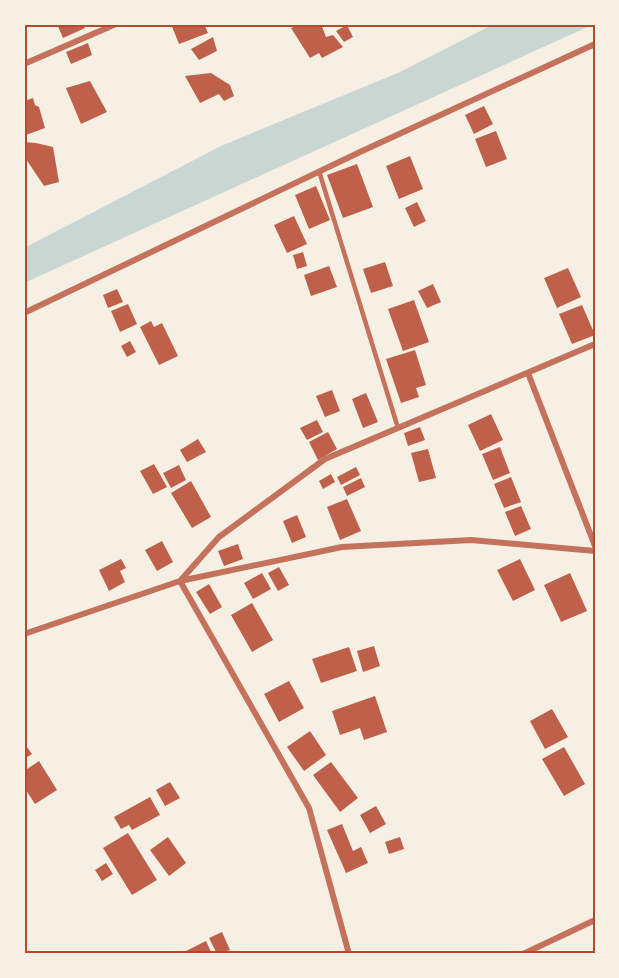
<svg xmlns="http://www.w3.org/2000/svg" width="619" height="978" viewBox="0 0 619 978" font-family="Quicksand,sans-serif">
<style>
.water{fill:#c9d6d2}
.building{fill:#bf614a}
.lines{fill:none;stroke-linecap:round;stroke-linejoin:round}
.service{stroke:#c5725c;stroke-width:4.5}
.minor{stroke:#c5725c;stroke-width:6}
.neatline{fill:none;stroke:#b5482f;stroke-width:2}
</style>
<rect width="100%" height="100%" fill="#f6efe4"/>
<path class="water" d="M494,24h100l-570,259v-35l197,-102 179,-74z"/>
<path class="building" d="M57,24h26l2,4 -22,10z
M171,24h33l4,9 -29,11z
M302,24h19l5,13 7,-2 10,12 -21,11 -3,-5 -9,5 -19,-30z
M347,25l6,12 -9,5 -8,-11z
M213,37l4,14 -18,9 -8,-11z
M88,43l4,12 -21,9 -5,-12z
M211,73l19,12 4,11 -10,5 -5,-7 -19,9 -15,-27z
M90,81l17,31 -26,12 -15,-36z
M33,98l2,7 4,2 6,21 -19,7 -2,-5v-29z
M484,106l9,18 -19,10 -9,-19z
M496,131l11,28 -21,8 -11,-28z
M24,142l12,1 17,4 6,35 -15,4 -20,-30z
M410,156l13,33 -24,10 -13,-33z
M357,164l16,43 -30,11 -16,-43z
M316,186l14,34 -21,9 -14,-34z
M417,202l9,19 -12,6 -9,-19z
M294,216l13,28 -20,9 -13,-28z
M303,252l4,14 -10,3 -4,-14z
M385,262l8,24 -22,7 -8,-24z
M329,266l8,21 -26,9 -7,-21z
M568,268l13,29 -24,11 -13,-30z
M433,284l8,18 -14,6 -9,-17z
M117,289l6,13 -15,6 -5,-13z
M414,300l15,42 -26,9 -15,-42z
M128,304l9,20 -17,8 -9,-21z
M582,305l13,30 -23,9 -13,-30z
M151,321l3,6 8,-4 16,33 -19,9 -19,-38z
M130,341l6,11 -9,5 -6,-11z
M415,350l11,35 -10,3 3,9 -18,6 -15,-44z
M332,390l8,21 -15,6 -9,-21z
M366,393l12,29 -15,6 -11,-29z
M491,414l12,26 -23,11 -12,-26z
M317,420l6,12 -16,8 -7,-12z
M420,427l5,13 -17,6 -4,-13z
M328,432l9,17 -19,11 -9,-18z
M198,439l8,13 -19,10 -7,-12z
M500,447l10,26 -17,7 -11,-26z
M428,449l8,29 -17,4 -8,-29z
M154,464l13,23 -14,7 -13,-23z
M179,465l7,15 -15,8 -8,-15z
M356,467l4,8 -19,10 -4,-8z
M331,474l4,8 -12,7 -4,-8z
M511,477l10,25 -17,6 -10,-24z
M361,478l4,9 -18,9 -4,-9z
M191,481l20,36 -19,11 -21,-35z
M347,499l14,32 -21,9 -13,-33z
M521,506l10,23 -16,7 -10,-24z
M297,515l9,22 -14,6 -9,-22z
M162,541l11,21 -16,9 -12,-21z
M238,544l5,15 -19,7 -6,-15z
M121,559l5,9 -6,3 5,11 -16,9 -10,-21z
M520,559l15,31 -22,11 -16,-31z
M279,567l10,18 -11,6 -10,-18z
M262,573l9,16 -18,10 -9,-16z
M570,573l17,38 -26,11 -17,-37z
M209,584l13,23 -12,7 -14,-22z
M252,603l21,37 -21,12 -21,-37z
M374,646l6,20 -17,6 -6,-21z
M349,647l8,24 -36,12 -9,-24z
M289,681l15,27 -25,14 -15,-28z
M375,696l12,36 -23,8 -4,-12 -20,7 -8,-24z
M552,709l16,28 -23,12 -15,-28z
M310,731l16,24 -22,16 -17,-24z
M24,743l8,11 -8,5z
M564,747l21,37 -21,12 -22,-37z
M39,761l18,29 -22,14 -11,-17v-16z
M331,762l27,36 -18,14 -27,-37z
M170,782l10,16 -15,8 -9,-16z
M150,797l10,18 -28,15 -3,-5 -8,4 -7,-12z
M376,806l10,18 -16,9 -10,-18z
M342,824l11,27 8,-4 7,16 -22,10 -19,-43z
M128,833l29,47 -25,15 -29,-47z
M168,837l18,26 -17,13 -19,-26z
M400,837l4,12 -15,5 -4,-12z
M106,863l7,11 -11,7 -7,-11z
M222,932l8,18 -13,4 -8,-16z
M206,941l6,13h-32z"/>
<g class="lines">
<path class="service" d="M319,171l79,257"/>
<path class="minor" d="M24,64l92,-40
M24,313l336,-161 235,-108
M528,373l67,173
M24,634l156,-53 162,-34 129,-7 124,11
M349,954l-40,-146 -129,-227 39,-44 106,-78 270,-115
M523,954l72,-34"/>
</g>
<rect width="619" height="978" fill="none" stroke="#f6efe4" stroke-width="51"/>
<rect x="26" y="26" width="568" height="926" class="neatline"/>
</svg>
